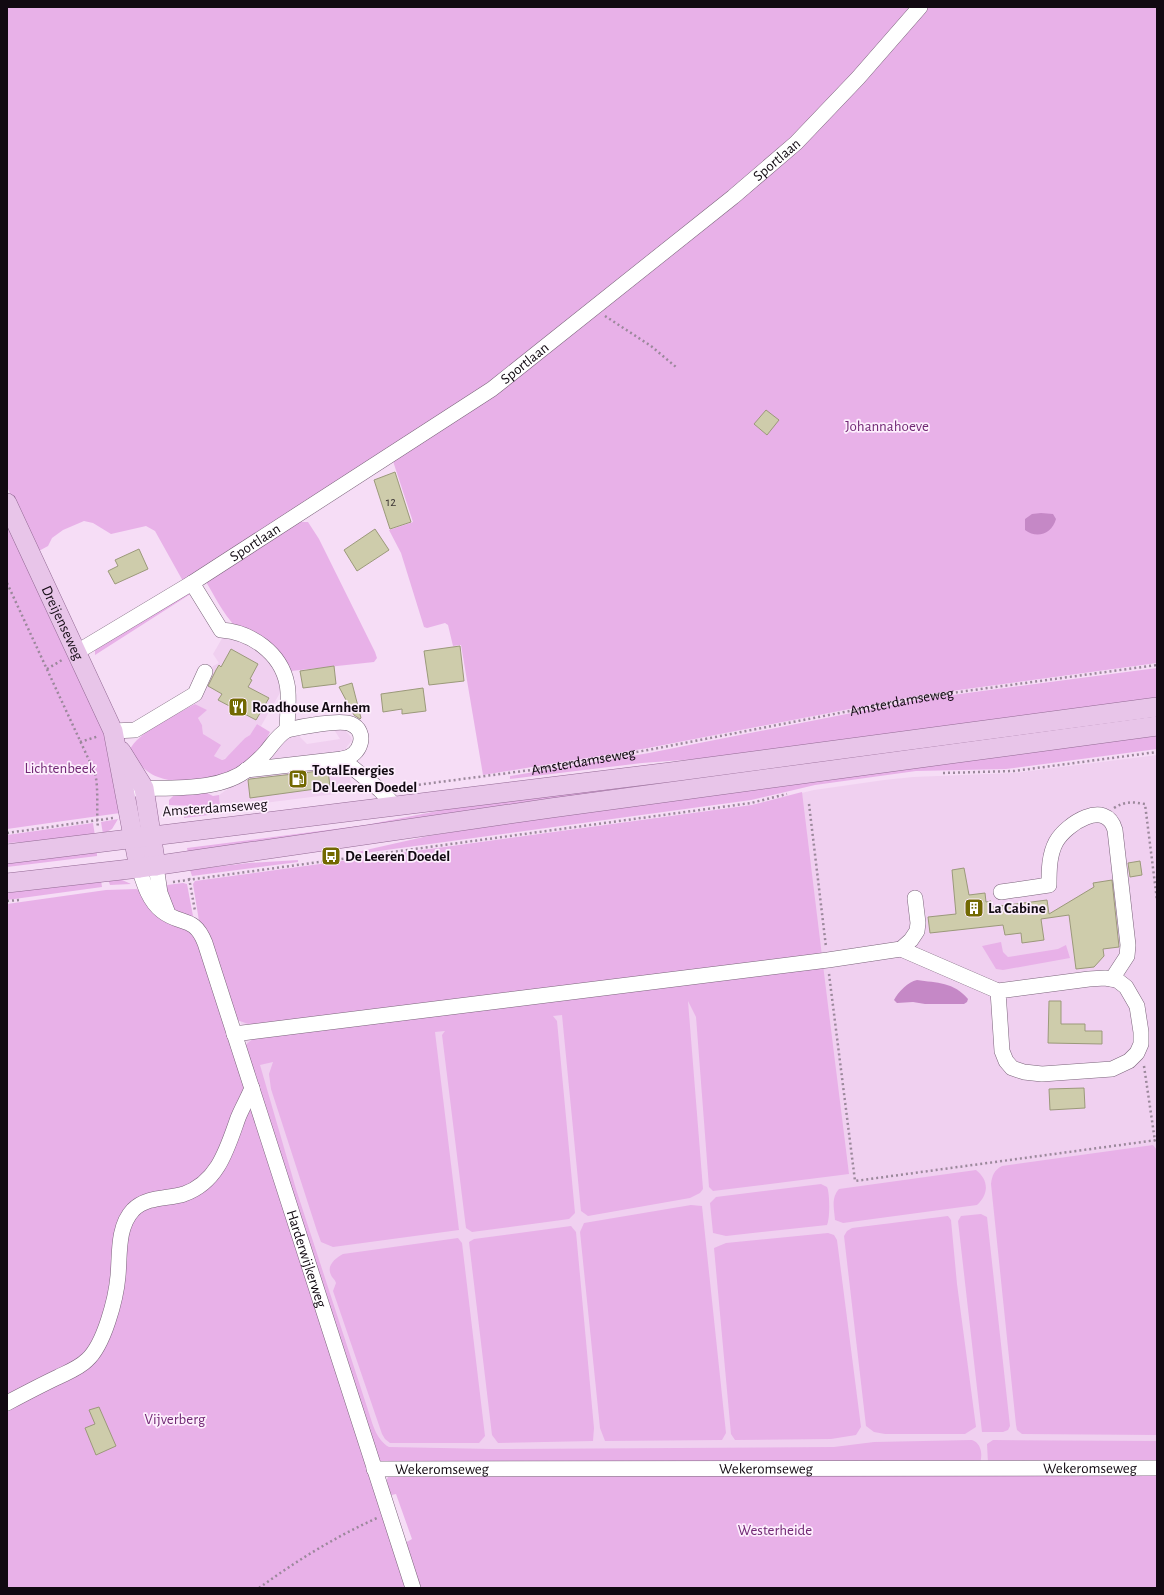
<svg xmlns="http://www.w3.org/2000/svg" width="1164" height="1595" viewBox="0 0 1164 1595" font-family="'Alegreya Sans',sans-serif">
<style>
.built{fill:#f0d0f0}
.green{fill:#e8b1e8}
.water{fill:#c588c6}
.building{fill:#ceccab;stroke:#9b997a}
.lines{fill:none;stroke-linecap:round;stroke-linejoin:round}
.minor-casing{stroke:#7a647a;stroke-width:16}
.major-casing{stroke:#936a94;stroke-width:20}
.path{stroke:#9b889b;stroke-width:2.5;stroke-dasharray:2 3;stroke-linecap:butt}
.minor{stroke:#fff;stroke-width:15}
.major{stroke:#e8c5e9;stroke-width:19}
.labels{text-anchor:middle;dominant-baseline:central;stroke-width:3.5;stroke-linejoin:round;paint-order:stroke}
.number-label{font-size:13px;fill:#403a38}
.street-label{font-size:15px;fill:#110911;stroke:#fdeefd}
.park-label{font-size:15px;fill:#712874;stroke:#fdeefd}
.poi-label{font-size:15px;font-weight:bold;fill:#110911;stroke:#fdeefd;text-anchor:start}
</style>
<rect width="100%" height="100%" fill="#f6ddf6"/>
<path class="built" d="M224,635l32,10 24,32v16l-19,33 -4,-2 -7,11 -5,3 -16,18 -7,4 -8,-4 -11,-22 -1,-9 -4,-7 8,-8 -11,-6 18,-38 6,-3 -6,-9z
M333,728h10l8,9 1,3 -6,8 5,35h7l3,4 -2,4 -128,16h-11l-1,-12 29,-20 37,-37 12,-4 10,10 33,-5z
M1157,755v709h-772l-74,-209 -103,-341 42,-36 149,-24 353,-49 62,-15 70,-10 29,-3 100,-4z"/>
<path class="green" d="M7,7h908l-121,133 -304,246 -306,197 -29,-52 -9,-5 -35,8 -18,-11 -9,-2 -21,9 -11,8 -4,8 -11,6 -30,-65z
M925,7h232v656l-235,32 -274,53 -165,27 -22,-130 -8,1 -5,-21 -3,-2 -18,5 -3,-1 -23,-74 -12,-23 24,-8 -21,-64 344,-258z
M7,517l97,210 16,86 -113,16z
M297,522h11l11,17 56,113 2,6 -3,4 -83,9c-14,-20 -38,-28 -55,-44 -13,-13 -22,-32 -31,-47z
M189,590l3,3 -97,62v-7z
M1157,668v32l-433,57 -82,6 -132,16v-3l139,-23 273,-54z
M195,704l12,6 -9,8 4,7 1,9 18,11 -7,11 8,4 3,-1 20,-21 5,-3 7,-11 13,8c-15,32 -42,44 -76,48 -12,1 -24,2 -36,-3 -14,-5 -20,-15 -28,-27 6,-17 49,-37 65,-46z
M1157,716v2l-969,135 -1,-5 179,-23 92,-18z
M1157,736v13l-151,20 -90,2 -101,14 -64,15 -394,54v-2l71,-16 109,-18 600,-81z
M802,792l20,164 -568,70 -20,-7 -35,-98 -6,-37 2,-3 557,-76z
M207,793l6,3 6,-1 1,12 -51,-2v-5l5,-5z
M184,811l41,2 -41,5z
M118,819l-6,10 -9,5 -2,-12z
M93,823l2,13 -49,5 -39,2v-8z
M97,852v4l-90,11v-4z
M298,860v2l-106,14 -2,-6 58,-7z
M108,879h12l11,5 -21,1z
M101,880l1,7 -95,13v-8z
M183,883l4,1 6,32 -2,2 -18,-7 -7,-17 1,-9z
M137,889l45,38 15,9 211,652h-401v-684l99,-14z
M1001,942l2,10 5,5 50,-8 8,-4 4,13 -67,12 -7,-1 -14,-23z
M823,965l26,209 -136,17 -4,-4 -13,-170 -8,-16 15,188 -3,4 -10,5 -102,18 -7,-5 -19,-196 -9,1 4,5 18,192 -6,6 -97,13 -6,-4 -24,-193 3,-4 -10,1 24,198 -126,17 -12,-5 -4,-11 -46,-142 -2,-15 4,-12 -13,3 36,124 71,218c5,14 8,32 22,40l103,2 342,-2 40,-5 98,-2c9,3 11,14 8,23l-595,2 -9,-8 -133,-410 12,-10z
M1153,1145l4,5v285l-135,-1 -5,-4 -1,-5 -25,-241c1,-8 3,-14 11,-18z
M976,1170c13,10 13,24 1,35l-134,18 -8,-3c-1,-12 -4,-22 4,-31z
M821,1184l6,3c3,6 3,32 0,38l-101,11 -13,-3 -3,-30 6,-6z
M691,1205l11,1 24,227 -4,7 -117,1 -5,-13 -20,-196 4,-9z
M981,1214l6,3 23,209 -2,4 -5,2h-21l-24,-211 3,-5z
M948,1216l3,4 6,64 19,143 -11,7h-80l-11,-2 -8,-6 -22,-190 3,-5 5,-3z
M571,1226l5,6 18,196 -1,13 -95,2 -6,-8 -23,-193 5,-3z
M828,1233l6,2 3,5 24,187 -5,8 -25,4 -96,1 -4,-6 -17,-186 12,-5z
M458,1238l4,5 23,193 -6,7h-89l-5,-4 -3,-5 -49,-143 3,-8c-1,-4 -4,-5 -5,-8 -5,-10 5,-17 12,-21z
M993,1440l164,1v23l-169,-1 -1,-19z
M1157,1471v117h-740l-14,-44 9,-5 -16,-45 -9,2 -2,-11 4,-11z"/>
<path class="water" d="M1041,513l12,1 3,5c-4,15 -19,20 -31,11v-11l7,-5z
M917,980c20,3 37,2 51,19l-1,3 -3,2h-39l-12,-2 -16,1 -3,-3c4,-8 14,-18 23,-20z"/>
<path class="building" d="M766,410l13,10 -12,15 -13,-11z
M395,472l16,50 -21,7 -16,-49z
M375,529l14,21 -32,21 -13,-21z
M139,549l9,20 -33,15 -7,-13 10,-5 -3,-6z
M460,646l4,35 -35,4 -5,-34z
M231,649l27,15 -8,15 2,1 -4,7 21,11 -13,22 -38,-20 4,-6 -14,-8 8,-16 3,-5 2,2z
M334,666l2,18 -33,4 -3,-17z
M352,683l9,35 -1,1 -6,-4 -15,-28z
M423,688l3,23 -24,3v-5l-19,3 -2,-18z
M328,770l2,17 -80,11 -2,-18 2,-1z
M1140,861l2,14 -12,2 -2,-14z
M964,868l5,27 16,-2 1,9 5,-1 1,6 55,-7 2,14 45,-27 -1,-4 19,-3 7,67 -16,2 1,7 -10,11 -18,2 -7,-54 -28,4 3,21 -22,3 -1,-10 -16,2 -2,-10 -73,8 -2,-16 28,-3 -4,-44z
M1049,1001h12v23h24v7h17v13l-54,-1z
M1084,1088l1,20 -35,2 -1,-21z
M99,1407l17,39 -20,9 -11,-27 10,-4 -6,-14z"/>
<g class="lines">
<defs>
<g id="minor">
<path d="M192,583l29,47c30,2 60,23 66,54 3,14 0,32 0,46"/>
<path id="s2" d="M77,652l115,-69 300,-194 241,-192 63,-54 62,-65 62,-71"/>
<path d="M113,731l22,-1 60,-36 10,-22"/>
<path d="M246,770l96,-11 38,31 15,16"/>
<path d="M135,789c34,-2 85,3 113,-20 6,-5 13,-11 18,-17 7,-8 11,-16 21,-22 13,-3 53,-11 64,-6 17,7 11,32 -9,35"/>
<path d="M156,866l4,27 7,18"/>
<path id="s3" d="M139,868c5,16 10,33 23,43 19,15 32,4 43,32l208,645"/>
<path d="M1001,892l48,-7c0,-14 0,-30 7,-43 10,-18 50,-44 59,-12l13,115 -1,11 -15,23"/>
<path d="M901,949l97,42 91,-12 16,-1 12,2 9,7 11,19 4,26v12l-4,9 -8,8 -17,8 -70,5 -18,-2 -12,-4 -6,-7 -4,-10 -4,-60"/>
<path d="M234,1034l594,-74 73,-11 10,-9 6,-9 1,-8 -3,-25"/>
<path d="M7,1403c17,-9 34,-18 51,-26 10,-5 21,-9 29,-17 17,-15 29,-61 31,-84 2,-21 -1,-49 15,-66 14,-14 35,-11 51,-16 34,-12 43,-45 54,-76 4,-10 10,-20 14,-30"/>
<path id="s4" d="M374,1469l783,-1"/>
</g>
<g id="major">
<path id="s5" d="M7,503l106,228 26,137"/>
<path d="M121,751l23,37 12,78"/>
<path d="M7,854l664,-82 486,-65"/>
<path d="M7,883l132,-15 412,-60 606,-82"/>
</g>
</defs>
<use href="#minor" class="minor-casing"/>
<use href="#major" class="major-casing"/>
<g class="path">
<path d="M605,316l46,30 25,21"/>
<path d="M7,583l88,190c4,17 1,37 3,55"/>
<path d="M47,669l15,-9"/>
<path d="M80,742l19,-6"/>
<path d="M943,773l71,-2 143,-19"/>
<path id="s1" d="M409,786l122,-16 117,-20 274,-53 235,-32"/>
<path d="M809,804l17,143"/>
<path d="M1114,808c11,-7 20,-6 31,-4l12,96"/>
<path d="M179,809l1,9"/>
<path d="M163,811l22,-2 37,1"/>
<path d="M7,833l106,-15"/>
<path d="M189,878l6,33"/>
<path d="M173,882l578,-79 36,-9"/>
<path d="M7,901l12,-1"/>
<path d="M829,974l26,207 302,-41"/>
<path d="M1144,1066l11,75"/>
<path d="M259,1588c37,-27 76,-51 118,-70"/>
</g>
<use href="#minor" class="minor"/>
<use href="#major" class="major"/>
</g>
<defs>
<symbol id="restaurant-square" viewBox="-11 -11 22 22"><rect x="-9" y="-9" width="18" height="18" rx="4" fill="#726901" stroke="#fdeefd"/><path d="M-5-6h1v4h1v-4h1v4h1v-4h1v5L-1.5 .5V6h-2V.5L-5-1ZM5-6V6H3V1.5H1.5Q1.5-4 5-6Z" fill="#fff"/></symbol>
<symbol id="fuel-square" viewBox="-11 -11 22 22"><rect x="-9" y="-9" width="18" height="18" rx="4" fill="#726901" stroke="#fdeefd"/><path d="M-5.5-6h7V0h2V4h1.3V-2.5L3-4.5l.8-.8L6-3V5H2.5V1h-1V6h-7ZM-4.2-4.7v3.2H.2V-4.7Z" fill="#fff"/></symbol>
<symbol id="bus-square" viewBox="-11 -11 22 22"><rect x="-9" y="-9" width="18" height="18" rx="4" fill="#726901" stroke="#fdeefd"/><path d="M-5-6H5V4H4V6H2V4H-2V6H-4V4H-5ZM-3.5-4V0h7V-4ZM-3.5 1.2v1.5H-2V1.2ZM2 1.2v1.5H3.5V1.2Z" fill="#fff"/></symbol>
<symbol id="building-square" viewBox="-11 -11 22 22"><rect x="-9" y="-9" width="18" height="18" rx="4" fill="#726901" stroke="#fdeefd"/><path d="M-4-6H4V6H1V3H-1V6H-4ZM-2.5-4.3h1.7v1.8h-1.7ZM.8-4.3h1.7v1.8H.8ZM-2.5-1h1.7V.8h-1.7ZM.8-1h1.7V.8H.8Z" fill="#fff"/></symbol>
</defs>
<g fill-rule="evenodd">
<use href="#restaurant-square" x="227" y="696" width="22" height="22"/>
<use href="#fuel-square" x="287" y="768" width="22" height="22"/>
<use href="#bus-square" x="320" y="845" width="22" height="22"/>
<use href="#building-square" x="963" y="897" width="22" height="22"/>
</g>
<g class="labels">
<g class="number-label">
<text x="391" y="502">12</text>
</g>
<g class="street-label">
<text stroke="none"><textPath href="#s2" startOffset="857">Sportlaan</textPath></text>
<text stroke="none"><textPath href="#s2" startOffset="533">Sportlaan</textPath></text>
<text stroke="none"><textPath href="#s2" startOffset="209">Sportlaan</textPath></text>
<text stroke="none"><textPath href="#s5" startOffset="132">Dreijenseweg</textPath></text>
<text stroke="none"><textPath href="#s1" startOffset="500">Amsterdamseweg</textPath></text>
<text stroke="none"><textPath href="#s1" startOffset="176">Amsterdamseweg</textPath></text>
<text transform="translate(215 808) rotate(-4)">Amsterdamseweg</text>
<text stroke="none"><textPath href="#s3" startOffset="437">Harderwijkerweg</textPath></text>
<text stroke="none"><textPath href="#s4" startOffset="68">Wekeromseweg</textPath></text>
<text stroke="none"><textPath href="#s4" startOffset="392">Wekeromseweg</textPath></text>
<text stroke="none"><textPath href="#s4" startOffset="716">Wekeromseweg</textPath></text>
</g>
<g class="park-label">
<text x="887" y="426">Johannahoeve</text>
<text x="60" y="768">Lichtenbeek</text>
<text x="175" y="1419">Vijverberg</text>
<text x="775" y="1530">Westerheide</text>
</g>
<g class="poi-label">
<text x="252" y="707">Roadhouse Arnhem</text>
<text x="312" y="770">TotalEnergies<tspan x="312" dy="17">De Leeren Doedel</tspan></text>
<text x="345" y="856">De Leeren Doedel</text>
<text x="988" y="908">La Cabine</text>
</g>
</g>
<rect width="1164" height="1595" fill="none" stroke="#110911" stroke-width="16"/>
</svg>
